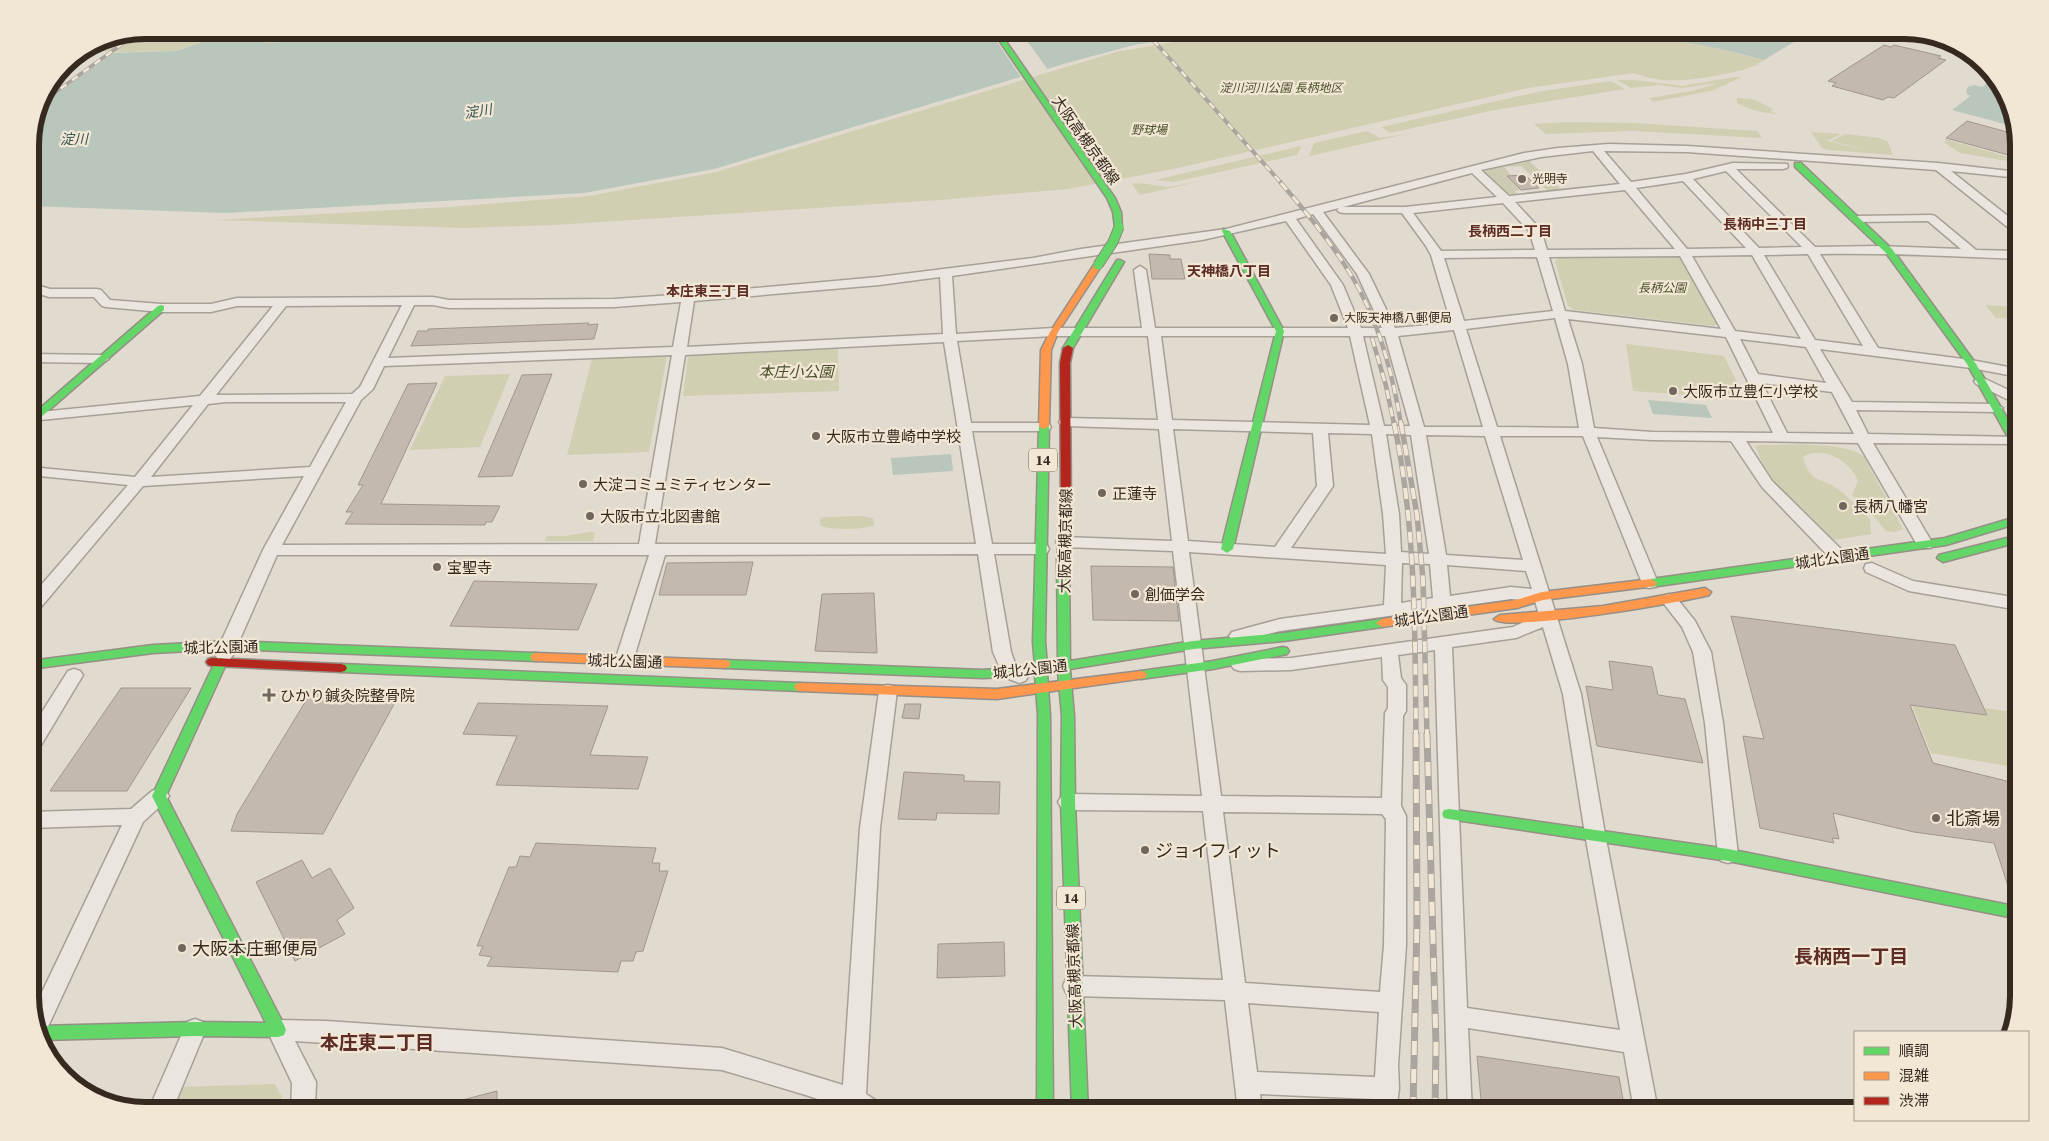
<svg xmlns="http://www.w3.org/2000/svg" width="2049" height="1141" viewBox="0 0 2049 1141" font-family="'Source Serif 4','Noto Sans JP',serif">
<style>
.green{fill:#d1cfb2}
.cemetery{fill:#cccab1}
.water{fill:#b8c6bc}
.pier{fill:#e1dace}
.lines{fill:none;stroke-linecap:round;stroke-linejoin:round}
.river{fill:#b8c6bc;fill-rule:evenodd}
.building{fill:#c4b9af;stroke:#a1968e}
.street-casing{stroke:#a7a097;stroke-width:3}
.fast-casing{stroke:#968f87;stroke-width:3}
.slow-casing{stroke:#968f87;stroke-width:3}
.jam-casing{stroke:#968f87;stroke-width:3}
.street{fill:#eae6df;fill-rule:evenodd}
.fast{fill:#63d668;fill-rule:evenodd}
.slow{fill:#ff974d;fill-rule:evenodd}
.jam{fill:#b3261e;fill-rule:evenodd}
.rail-far3-casing{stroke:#aaa59f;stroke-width:4}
.rail-far2-casing{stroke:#aaa59f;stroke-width:4.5}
.rail-far1-casing{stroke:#aaa59f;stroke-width:5.5}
.rail-casing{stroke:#aaa59f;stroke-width:7}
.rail-far3{stroke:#f2e7d5;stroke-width:2.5;stroke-dasharray:7;stroke-linecap:butt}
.rail-far2{stroke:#f2e7d5;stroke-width:3;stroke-dasharray:9;stroke-linecap:butt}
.rail-far1{stroke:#f2e7d5;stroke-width:4;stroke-dasharray:11;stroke-linecap:butt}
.rail{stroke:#f2e7d5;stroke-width:5;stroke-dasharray:14;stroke-linecap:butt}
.fast-bridge-casing{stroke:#8c857d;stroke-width:11;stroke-linecap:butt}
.fast-bridge{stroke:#63d668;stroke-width:9}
.poi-dot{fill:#71675d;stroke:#f2e7d5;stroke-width:2}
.labels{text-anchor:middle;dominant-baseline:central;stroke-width:4.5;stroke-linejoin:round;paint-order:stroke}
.far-park-label{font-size:12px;font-style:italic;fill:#484f29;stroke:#f2e7d5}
.far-poi-label{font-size:12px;fill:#352920;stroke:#f2e7d5;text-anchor:start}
.far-water-label{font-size:14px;font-style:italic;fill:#31534e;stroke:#f2e7d5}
.far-neighbourhood-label{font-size:14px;font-weight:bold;fill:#5d2c24;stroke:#f2e7d5}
.shield{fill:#f2e7d5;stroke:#6e6256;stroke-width:1}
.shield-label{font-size:14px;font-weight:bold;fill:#352920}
.street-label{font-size:15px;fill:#352920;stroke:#f2e7d5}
.park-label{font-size:15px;font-style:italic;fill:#484f29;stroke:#f2e7d5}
.poi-label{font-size:15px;fill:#352920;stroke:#f2e7d5;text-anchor:start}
.near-poi-label{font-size:18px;fill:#352920;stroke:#f2e7d5;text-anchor:start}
.near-neighbourhood-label{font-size:19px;font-weight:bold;fill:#5d2c24;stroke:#f2e7d5}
.rim{fill:none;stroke:#352920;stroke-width:6}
</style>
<rect width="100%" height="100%" fill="#e1dace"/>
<path class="green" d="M145,30h98l-8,2 -18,-1 -1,-1 -18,13 -22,8 -97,2 22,-14z
M289,30h206l-42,2 -16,5 -17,-3 -155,9 -3,-2 13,-8z
M1602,31l79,9 83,20c-12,9 -25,11 -40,14 -31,6 -60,11 -90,-1l-106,15 -355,81 -105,20 -128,11 -386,25 -90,3 -249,-8 233,-13 141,-11 127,-24 400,-120 58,-10 -3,-2 56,-5 64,-3z
M1734,77h8l-31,14 -58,11 -4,-4 43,-7 27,-8 -37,5 -23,-3 -28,3 -14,-8h18l48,6z
M1611,81l14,8 -130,21 -105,23 -9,-6 156,-35z
M1737,98l16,1 20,10 -3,2 8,3c-15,-1 -29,-4 -41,-11z
M1567,122l67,1 123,8 5,7 -129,-7 -87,3 -12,-10z
M1367,131l13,7 30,-5 -270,62 -8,-11c14,-3 28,5 42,2 45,-8 91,-20 135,-30l5,-13z
M1811,132l30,2 -14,7 49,11 -45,-11 14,-7 35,4 8,4 5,13 -64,-5 -7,-2z
M1945,139l70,20 4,-2v6l-59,-10 -15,-10z
M1301,146l-4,9 -123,27 -19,-2z
M1674,256l8,3 36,64 -4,3 -139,-16 -7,-4 -13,-45 6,-4z
M1985,305l34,2v12l-23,-1z
M1626,344l98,12 17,34 -14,8 -94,-7z
M838,348l1,43 -156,5 5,-39 7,-3z
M667,356l-18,96 -82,3 25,-96z
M510,374l-30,73 -70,3 35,-74z
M1758,445c25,0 89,-4 106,12l39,72 -8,3 -9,-1c-11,-15 -23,-23 -34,-36l6,-14c-8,-20 -35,-36 -55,-24 8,28 17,19 35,32 12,9 21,20 32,30l1,15 -37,6 -48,-42 -22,-31 -9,-21z
M862,516l11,2 1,8c-10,3 -46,5 -54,-1v-7l5,-1z
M590,532h5l-2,9h-48l2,-5h18z
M1912,706l76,9 -3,-7 34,5v55l-88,-15z
M275,1084l7,13 -1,14h-113l10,-24z"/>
<path class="cemetery" d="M1529,161l33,29 -14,1 -27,-25 -17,1 7,8 -5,1 14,14 -5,1 2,3c-14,2 -23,-12 -32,-21l2,-3z"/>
<path class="water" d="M243,30h46l-13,3 -14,7 3,3 155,-9h14l3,3 16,-5 42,-2h1319l-50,30c-56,-15 -112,-26 -171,-29l-318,1 -106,7 -35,6 -67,18 -353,106 -130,24 -358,20 -196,-7v-68l9,-37 25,-37 15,-10 97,-3 23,-8 18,-12 18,1z
M1882,30h22l57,15 6,6z
M1994,78l9,9 13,40 -64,-17z
M1648,400l58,5 6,13 -59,-4z
M951,454l2,17 -60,4 -2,-17z"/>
<path class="pier" d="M989,30h30l30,41 -27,8z
M83,51h33l-79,57 2,-7 25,-37z"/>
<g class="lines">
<path class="river" d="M1975,85l30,9 4,11 -41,-10 -2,-4 2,-4z"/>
</g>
<path class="building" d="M1884,45l7,2 3,-2 47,11 -3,2 8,2 -52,38 -6,-1 -5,3 -51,-14 4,-3 -8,-2z
M1967,121l51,14 1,15 -7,6 -66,-18z
M1525,175l14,13 -18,2 -14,-14z
M1149,254l21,1v4h11l4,20h-33z
M589,323l-1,2 10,-1 -4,15 -183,7 7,-15h10v-2z
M552,374l-40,102 -34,1 44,-102z
M437,383l-56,121 119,2 -8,16h-6l-1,3 -140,-1 8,-12h-7l17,-27h-5l50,-101z
M753,562l-7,33h-87l8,-32z
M1091,566l82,1 6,54 -86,-1z
M474,581l123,3 -19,46 -128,-4z
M874,593l3,60 -62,-2 7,-57z
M1731,616l224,29 32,70 -77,-10 23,58 86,21v115l-7,-1 -18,-55 -80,-11 -81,-19 6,26 -7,-1 2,5 -74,-15 -17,-92 21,3z
M1609,661l43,6 6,28 27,4 18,64 -106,-17 -11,-60 27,4z
M121,688h70l-64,103h-77z
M310,694l88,3 -75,137 -92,-3 6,-17z
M478,703l130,3 -18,49 58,2 -10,32 -142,-4 21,-49 -54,-2z
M905,704h16l-2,15 -17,-1z
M904,772l60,3v6l36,1 -1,32 -62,-1 -1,7 -38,-1z
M536,843l120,5 -4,15h8l-1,8h9l-25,80 -7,1 -3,9h-12l-3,11 -131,-6 5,-9 -13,-2 4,-9h-6l32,-79h7l4,-11 10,1z
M302,860l10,18 18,-10 24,40 -17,12 8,14 -50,27 -39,-79z
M1004,942l1,34 -68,2 1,-34z
M1477,1056l142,21 6,34h-143z
M497,1091v20h-58v-5z"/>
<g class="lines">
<defs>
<path id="street" d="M1609,144l78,2 251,17 81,9v6l-68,-7 68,54v9l-4,-1 -79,-63 -249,-18 -83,-1 27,31 55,-8 47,-11 54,1 1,2 -1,2 -4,1h-47l79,78 63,-1 83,3 -33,-28 -72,1 -6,-3 6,-3 75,-1 4,1 41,34 43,1v8c-66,-3 -132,-6 -199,-5l58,94 93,12 48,9v8l-48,-9 -151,-19 32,53 144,2 7,4 -7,4 -140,-2 12,24 151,3v6l-4,1 -142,-1 60,101 -2,4h-12l-61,-105 -112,-2 26,40 73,72 2,4 -2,4 -6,1 -6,-1 -71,-74 -31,-46 -79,-1 -55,-3 61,146 -2,4 -6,1 -6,-1 -2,-4 -59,-147h-83l81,258 24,140 53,277h-24l-10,-59 -156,-24 4,83h-24l-13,-461 -37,5 3,23 5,7v26l-3,5 -2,90 5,10v129l-8,120 1,24 -3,22h-24l2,-12 -114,-5 2,17h-24l-13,-111 -151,-4 -8,-3 -3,-7 3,-7 8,-3 149,4 -20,-169 -135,-1 -7,-3 -3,-5 3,-5 7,-3 134,2 -29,-245 -109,-4 -6,-1 -2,-4 2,-4 6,-1 108,4 -13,-112 -93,-3 -5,-1 -2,-3 2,-3 5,-1 92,2 -10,-84h-94l-97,5 14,82h73l5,1 2,3 -2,3 -5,1h-72l20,113h49l6,1 2,4 -2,4 -6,1h-47l17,98 6,17 8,4 3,4 -3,4 -6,2 -15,-6 -11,-25 -15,-98 -313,1 -32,106 -3,4 -6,2 -6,-2 -3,-4 34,-106h-372l-44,100 -3,4 -6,2 -6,-2 -3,-4 48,-105 41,-74 -161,10 -107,127 -6,2v-17l98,-113 -98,-10v-8l105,10 58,-72 -163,16v-8l170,-17 73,-90h-36l-26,6h-50l-55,-5 -4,-1 -8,-9h-45l-19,-6v-8l20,6h47l4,1 9,10 51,4h50l26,-6 196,-1 16,3 165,-1 74,-5 191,-17 154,-19 48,-9 145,-20 298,-76 34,-5zM1593,151l27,33 -111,12 -28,-26 60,-13zM1726,171l76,76 -43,1 -66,-69zM1472,173l25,24 -92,10h-62zM1683,181l63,67 -59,1 -51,-61zM1625,190l50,59 -128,1 -6,-20 -26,-28zM1503,203l26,28 6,19 -94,1 -28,-38zM1339,208l-2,2 2,2 4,1h59l24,33 5,9 20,68 -56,5 -26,-54 -46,-62zM1313,214l44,60 25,54h-21l-18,-43 -47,-66zM1286,221l45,64 17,43h-193l-9,-58 -6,-4 -6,4 8,58h-88l-98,6 -4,-58 250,-36zM1808,254l55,92 -48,-6 -51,-85zM1752,255l49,84 -66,-8 -43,-75zM1680,256l41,73 -156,-18 -16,-54zM1537,257l16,54 -89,10 -20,-63zM940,277l3,57 -256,13 7,-46 185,-16zM681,302l-8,45 -285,11 26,-53h19l16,3 165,-1zM402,305l-42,82 -8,7 -136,1 70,-89zM1555,318l13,46 11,64 -82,-1 -31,-98zM1568,319l158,18 47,96 -121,-1 -58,-4 -12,-64zM1454,330l29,97h-59l-26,-91zM1161,336h189l20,89 -198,-5zM1363,336h22l25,90h-26zM1740,339l66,8 20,36 -68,-9zM944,342l32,202h-321l30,-189zM672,355l-33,189 -357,1 79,-145 12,-11 11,-23zM1762,383l70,9 22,42 -67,-1zM226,402h120l-36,65 -159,10 57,-73zM1173,429l140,4 4,53 -42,61 -87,-6zM1328,433l44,1 11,80 3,40 -95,-6 42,-62zM1386,434l25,1 18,119 -28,-2 -2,-38zM1426,435l59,1 38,124 -77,-5zM1189,552l197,13 -2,40 -104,14 -48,13 -3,4 3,4 6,2 42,-11 231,-32 24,2 4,14 -26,12 -222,31 -51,1 -6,2 -3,4 3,4 6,2 51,-1 91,-13 1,23 5,7v21l-3,5 -3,85 -161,-2zM1402,563l28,1 3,34 -32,5zM1447,565l79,6 6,18 -21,-2 -61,9zM1543,627l20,67 22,140 35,196 -153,-22 -15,-361 64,-9zM1223,812l159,2 4,5 -2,126 -4,47 -135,-9zM1248,1003l131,9 -4,65 -118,-5z
M30,354l72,1 7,4 -7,4 -72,-1z
M1981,377l38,18v10l-43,-21 -2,-3z
M1872,563l41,18 106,17v12l-110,-19 -43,-19 -2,-4 2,-4z
M1669,594l6,2 20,25 16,31 12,71 15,132 -3,6 -7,2 -7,-2 -3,-6 -13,-132 -12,-71 -11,-25 -21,-27 2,-4z
M74,669l6,2 3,4 -46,77 -7,2v-23l38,-60z
M888,685l6,1 3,5 -17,137 -14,266 14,9 4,8h-33l-42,-15 -87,-26 -427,-29 21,41 -1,29h-24l1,-28 -25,-53 3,-7 8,-3 48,1 396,27 121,37 17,-257 19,-137 3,-5z
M159,788l7,3 3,5 -3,5 -23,21 -98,211 -5,2 -7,-24 89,-186 -92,3v-16l101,-3 21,-18z
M195,1019l8,3 3,7 -34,82h-24l39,-89z"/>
<path id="fast" d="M992,30h6l117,168 6,14 1,17 -7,-2 -2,-15 -6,-14z
M1795,163h6l91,86 84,115 43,75v12l-5,-3 -47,-84 -81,-111 -91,-86z
M1223,229l7,2 54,100 -51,218 -6,4 -6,-4 55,-218 -54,-100z
M1117,260h3l4,2 -51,86 -5,3 -3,-1 -2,-2z
M161,305l3,1v4l-131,114 -3,1v-8l128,-111z
M1044,423l5,3 -4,216 2,23 11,-2 -1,-104 4,-40 5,-3 5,3 -2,40 1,102 123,-20 91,-8 98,-14 6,4 -6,4 -98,14 -91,8 -123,20 4,47 1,86 13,309h-16l-11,-309 1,-86 -4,-45 -11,2 3,42 3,396h-16l1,-396 -3,-40 -52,3 -258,-10 -4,-1 -2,-3 2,-3 4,-1 258,10 52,-4 -2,-24 6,-216z
M2019,516v7l-73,22 -295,42 -6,-4 6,-4 294,-41z
M2019,535v7l-76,20 -6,-4 2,-3z
M228,641l308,12 4,1 2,3 -2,3 -4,1 -308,-12 -75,4 -123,16v-8l123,-16z
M1283,647l4,1 2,3 -2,3 -74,15 -72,10 -4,-1 -2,-3 2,-3 4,-1 72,-10z
M221,658l4,1 2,3 -61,134 118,229 2,5 -2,5 -6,2 -83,-1 -154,4 -4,-14h2l156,-4 71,1 -114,-227 63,-134 2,-3z
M341,664l459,19 4,1 2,3 -2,3 -4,1 -459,-19 -4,-1 -2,-3 2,-3z
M1449,809l279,40 291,58v12l-291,-58 -279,-42 -5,-1 -2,-4 2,-4z"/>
<path id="slow" d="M1098,262l4,3 -44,67 -7,18 -2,76 -5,3 -3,-1 -2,-2 2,-76 9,-18 45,-69z
M1651,579l6,4 -2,3 -112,14 -26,8 -135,19 -6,-4 6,-4 134,-19 26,-8z
M1705,588l6,4 -2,3c-25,7 -204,38 -215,24l6,-4 103,-9z
M536,653l189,7 4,1 2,3 -2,3 -4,1 -189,-7 -4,-1 -2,-3 2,-3z
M1141,671l4,1 2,3 -2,3 -148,21 -197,-8 -4,-1 -2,-3 2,-3 4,-1 197,6z"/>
<path id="jam" d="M1068,345l5,3 -3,15 1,156 -5,3 -5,-3 -1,-156 3,-15z
M212,658l129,6 4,1 2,3 -2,3 -4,1 -129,-6 -4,-1 -2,-3 2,-3z"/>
</defs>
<use href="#street" class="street-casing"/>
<use href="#fast" class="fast-casing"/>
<use href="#slow" class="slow-casing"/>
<use href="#jam" class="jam-casing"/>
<use href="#street" class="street"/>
<use href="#fast" class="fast"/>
<use href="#slow" class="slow"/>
<use href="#jam" class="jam"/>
<defs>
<path id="rail-far3" d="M1144,30l138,154
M60,70l45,-32
M38,105l102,-74"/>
<path id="rail-far2" d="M1281,183c27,31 66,79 83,116 19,38 30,83 37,125
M1372,338l14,48 8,38"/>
<path id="rail-far1" d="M1394,423c22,102 21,209 22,313
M1401,423l16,92 6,64 4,157"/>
<path id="rail" d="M1427,734l9,311 -1,66
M1413,1111l4,-191 -1,-186"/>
</defs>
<use href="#rail-far3" class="rail-far3-casing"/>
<use href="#rail-far2" class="rail-far2-casing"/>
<use href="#rail-far1" class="rail-far1-casing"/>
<use href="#rail" class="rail-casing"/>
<use href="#rail-far3" class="rail-far3"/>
<use href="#rail-far2" class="rail-far2"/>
<use href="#rail-far1" class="rail-far1"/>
<use href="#rail" class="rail"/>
<defs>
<path id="fast-bridge" d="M1098,265l15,-23 6,-15"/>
</defs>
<use href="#fast-bridge" class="fast-bridge-casing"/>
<use href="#fast-bridge" class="fast-bridge"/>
</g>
<g class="poi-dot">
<circle cx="1522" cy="179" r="5"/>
<circle cx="1334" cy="318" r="5"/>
<circle cx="1673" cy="391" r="5"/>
<circle cx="816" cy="436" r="5"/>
<circle cx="583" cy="484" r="5"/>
<circle cx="1102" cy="493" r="5"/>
<circle cx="1843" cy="506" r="5"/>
<circle cx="590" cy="516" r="5"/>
<circle cx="437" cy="567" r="5"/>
<circle cx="1135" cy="594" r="5"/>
<path d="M266.5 687.5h5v5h5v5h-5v5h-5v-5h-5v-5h5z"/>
<circle cx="1936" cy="818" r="5"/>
<circle cx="1145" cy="850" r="5"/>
<circle cx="182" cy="948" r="5"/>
</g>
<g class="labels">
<g class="far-park-label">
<text x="1281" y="88">淀川河川公園 長柄地区</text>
<text x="1149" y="130">野球場</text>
<text x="1662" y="288">長柄公園</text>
</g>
<g class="far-poi-label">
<text x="1532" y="179">光明寺</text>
<text x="1344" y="318">大阪天神橋八郵便局</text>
</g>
<g class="far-water-label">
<text transform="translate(478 111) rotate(-9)">淀川</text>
<text transform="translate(74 139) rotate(-1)">淀川</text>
</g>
<g class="far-neighbourhood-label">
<text x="1765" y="224">長柄中三丁目</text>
<text x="1510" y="231">長柄西二丁目</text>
<text x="1229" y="271">天神橋八丁目</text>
<text x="708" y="291">本庄東三丁目</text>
</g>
<g class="shield">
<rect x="1029" y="448.5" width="28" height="23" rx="4"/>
<rect x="1057" y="886.5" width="28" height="23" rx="4"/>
</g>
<g class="shield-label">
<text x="1043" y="460">14</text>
<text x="1071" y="898">14</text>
</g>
<g class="street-label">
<text transform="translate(1086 140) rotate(55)">大阪高槻京都線</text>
<text transform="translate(1065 541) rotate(-89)">大阪高槻京都線</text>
<text transform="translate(1832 558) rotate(-8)">城北公園通</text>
<text transform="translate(1431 616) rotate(-8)">城北公園通</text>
<text transform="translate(221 647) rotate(-1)">城北公園通</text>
<text transform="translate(625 661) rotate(2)">城北公園通</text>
<text transform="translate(1030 669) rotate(-6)">城北公園通</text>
<text transform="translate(1074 976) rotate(-92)">大阪高槻京都線</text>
</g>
<g class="park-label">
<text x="796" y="371">本庄小公園</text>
</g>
<g class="poi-label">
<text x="1683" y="391">大阪市立豊仁小学校</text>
<text x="826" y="436">大阪市立豊崎中学校</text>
<text x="593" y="484">大淀コミュミティセンター</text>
<text x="1112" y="493">正蓮寺</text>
<text x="1853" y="506">長柄八幡宮</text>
<text x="600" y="516">大阪市立北図書館</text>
<text x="447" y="567">宝聖寺</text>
<text x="1145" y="594">創価学会</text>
<text x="280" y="695">ひかり鍼灸院整骨院</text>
</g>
<g class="near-poi-label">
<text x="1946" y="818">北斎場</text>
<text x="1155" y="850">ジョイフィット</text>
<text x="192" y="948">大阪本庄郵便局</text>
</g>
<g class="near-neighbourhood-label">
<text x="1851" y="956">長柄西一丁目</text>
<text x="377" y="1042">本庄東二丁目</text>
</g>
</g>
<path d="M0 0H2049V1141H0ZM145 39H1904A106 106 0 0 1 2010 145V996A106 106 0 0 1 1904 1102H145A106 106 0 0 1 39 996V145A106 106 0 0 1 145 39Z" fill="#f2e7d5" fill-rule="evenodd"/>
<path class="rim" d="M145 39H1904A106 106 0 0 1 2010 145V996A106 106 0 0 1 1904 1102H145A106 106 0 0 1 39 996V145A106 106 0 0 1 145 39Z"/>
<rect x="1854" y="1031" width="175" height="90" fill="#f2e7d5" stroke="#a69b8d"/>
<rect x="1864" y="1047" width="25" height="8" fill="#63d668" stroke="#a69b8d"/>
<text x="1899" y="1056" font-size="15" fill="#352920">順調</text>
<rect x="1864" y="1072" width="25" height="8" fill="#ff974d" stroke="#a69b8d"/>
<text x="1899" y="1081" font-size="15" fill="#352920">混雑</text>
<rect x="1864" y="1097" width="25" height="8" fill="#b3261e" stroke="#a69b8d"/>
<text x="1899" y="1106" font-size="15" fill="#352920">渋滞</text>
</svg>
